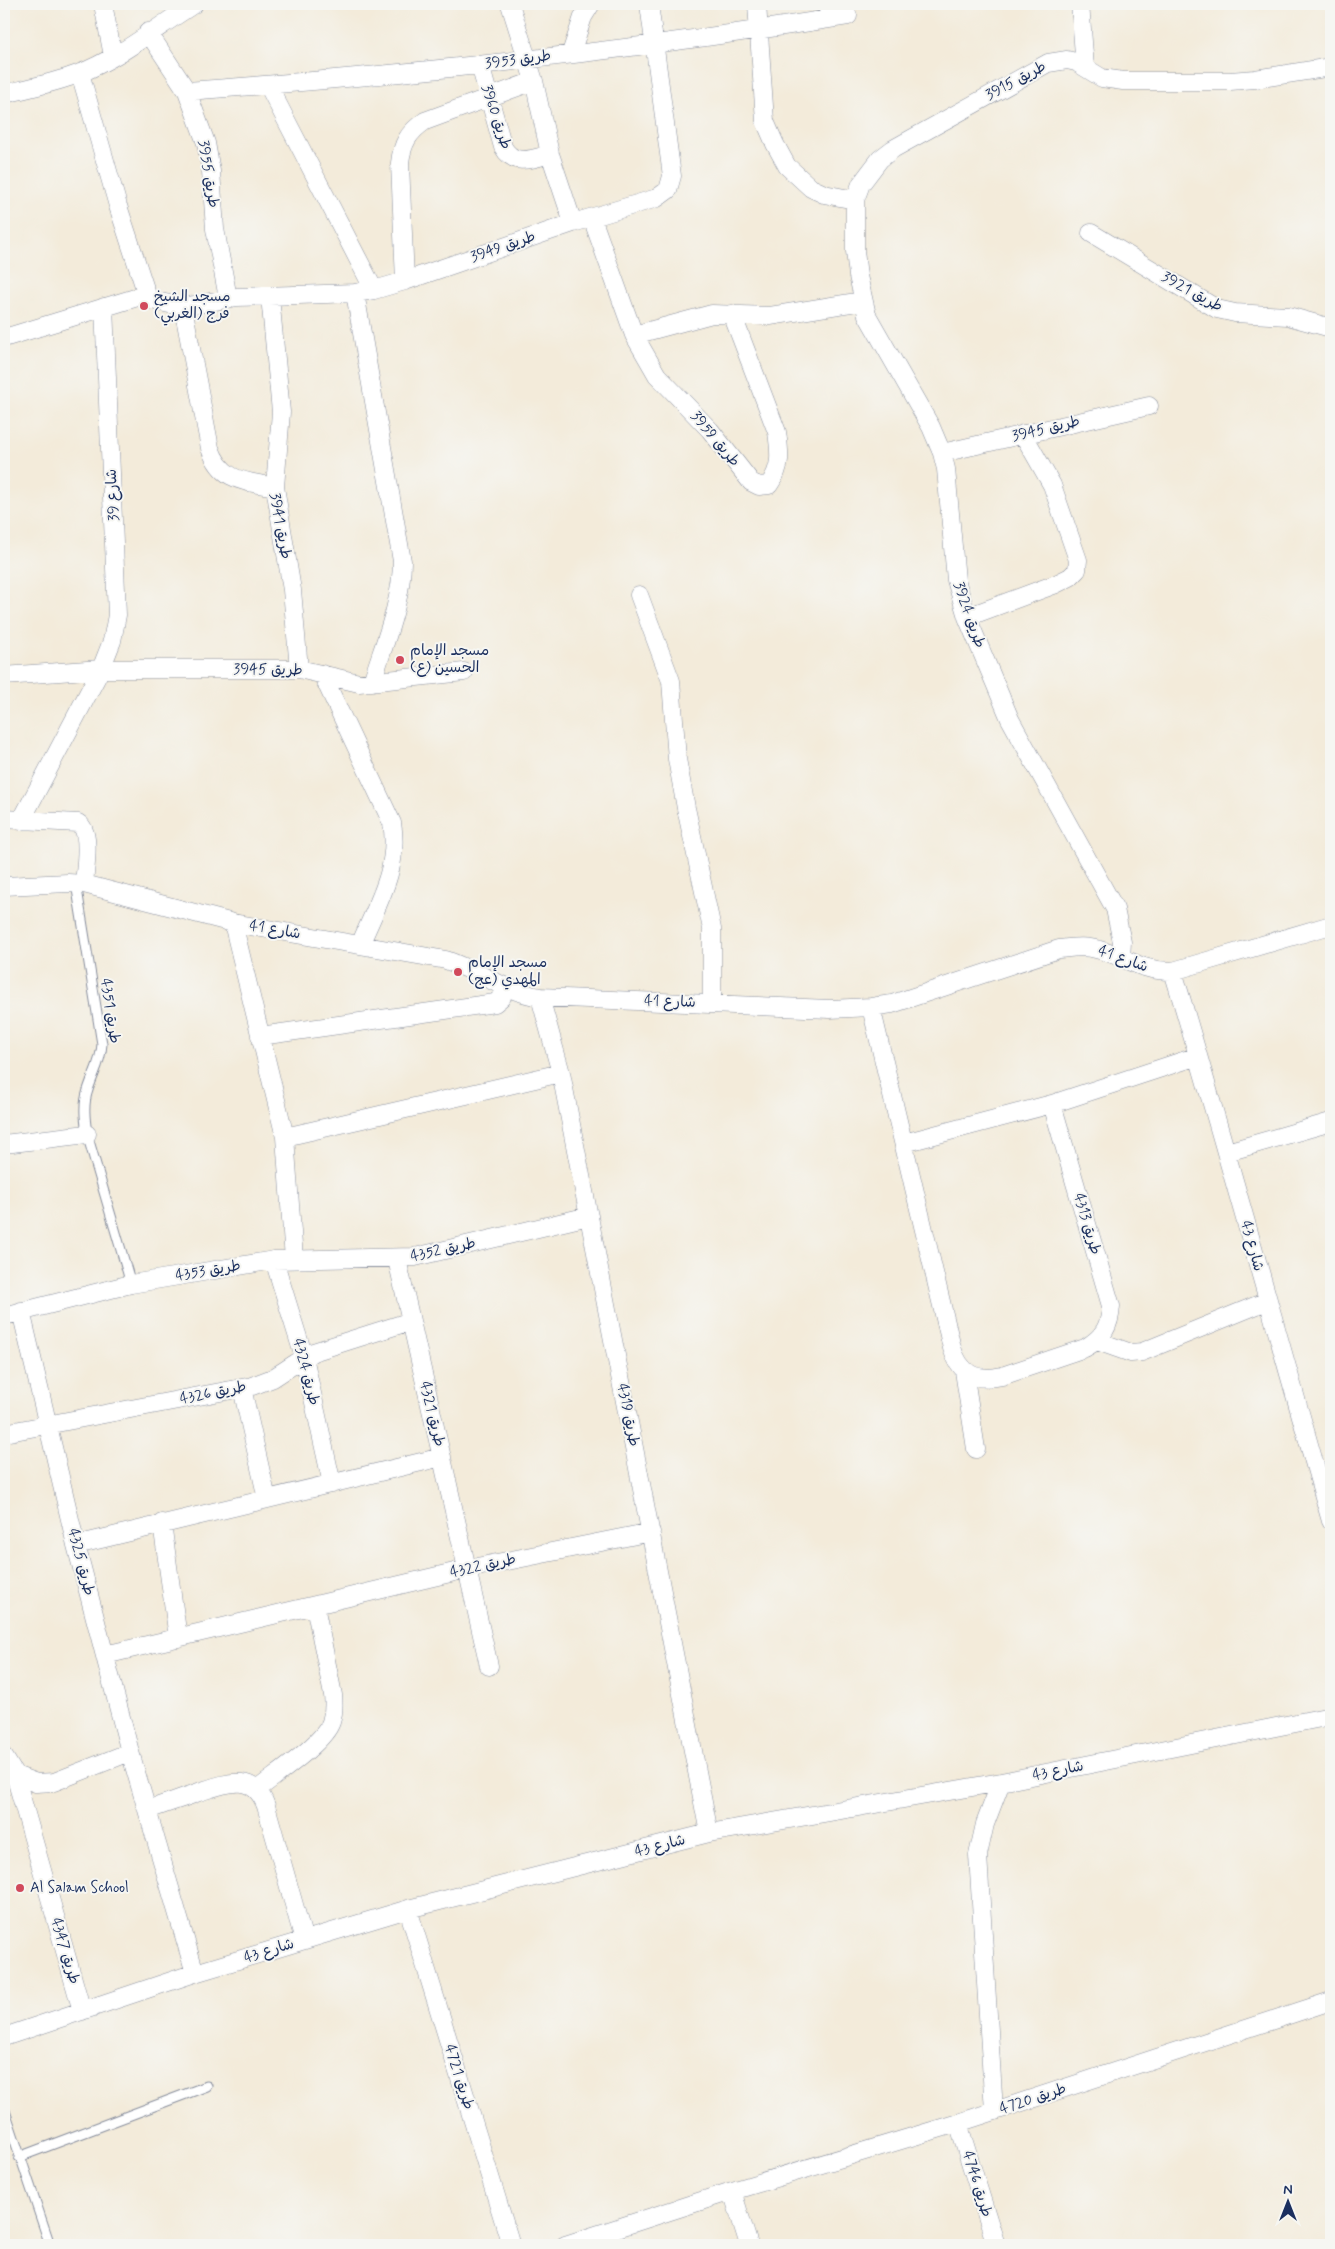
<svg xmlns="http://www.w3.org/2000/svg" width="1335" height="2249" viewBox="0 0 1335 2249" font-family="Mynerve,'Playpen Sans Arabic',sans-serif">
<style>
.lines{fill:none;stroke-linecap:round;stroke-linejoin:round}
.lane-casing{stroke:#878d9c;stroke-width:11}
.street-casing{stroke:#878d9c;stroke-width:19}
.lane{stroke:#fff;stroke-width:9}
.street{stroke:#fff;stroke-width:18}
.poi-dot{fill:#d1495b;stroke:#f6f6f2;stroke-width:2}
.labels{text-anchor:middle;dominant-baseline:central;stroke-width:4;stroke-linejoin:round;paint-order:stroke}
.street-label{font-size:15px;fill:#1b2f5e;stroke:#f6f6f2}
.poi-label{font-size:15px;fill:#1b2f5e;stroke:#f6f6f2;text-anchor:start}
</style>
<rect width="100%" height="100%" fill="#f6f6f2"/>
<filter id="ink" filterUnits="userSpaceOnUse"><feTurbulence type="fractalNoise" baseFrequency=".02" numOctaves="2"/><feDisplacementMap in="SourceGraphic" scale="10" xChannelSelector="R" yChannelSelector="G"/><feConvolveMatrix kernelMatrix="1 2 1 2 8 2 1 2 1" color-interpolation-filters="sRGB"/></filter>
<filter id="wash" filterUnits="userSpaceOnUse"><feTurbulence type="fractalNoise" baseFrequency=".0096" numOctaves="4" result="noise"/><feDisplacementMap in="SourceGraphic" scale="20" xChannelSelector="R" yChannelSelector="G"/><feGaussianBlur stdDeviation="1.12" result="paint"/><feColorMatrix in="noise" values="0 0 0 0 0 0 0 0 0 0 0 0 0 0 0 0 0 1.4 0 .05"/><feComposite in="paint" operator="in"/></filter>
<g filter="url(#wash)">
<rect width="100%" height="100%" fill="#f3ebda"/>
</g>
<g filter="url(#ink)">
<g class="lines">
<defs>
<path id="lane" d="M76,883l26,161c-1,18 -9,30 -14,46 -5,14 -3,29 -1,44l44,150
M4,2108l46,137
M19,2157l188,-71"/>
<path id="street" d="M103,4l10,52
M510,4l24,77 16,73 23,69
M757,4l8,117 10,23 12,22 24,22 13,6 31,6
M827,4l3,15
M1080,4l5,63
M148,32l39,59 19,52 5,28 4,58 13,69
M571,53l12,-36 8,-13
M480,65l23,82c11,20 29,12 47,7
M80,73l38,133 30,92
M268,85l106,205
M187,91c221,-16 442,-40 661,-75
M4,94c25,-6 50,-11 74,-20 40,-15 79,-47 116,-70
M592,218l42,117 23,40 53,55 41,52 8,4 10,-1c13,-18 11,-32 8,-53l-45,-118
M1091,233l126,76 18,4 53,3 43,12
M405,281l-5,-118c2,-20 9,-31 25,-42l109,-40
M355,293l47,268c0,41 -18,82 -30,121
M270,296l11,116 -6,75 17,103 7,79
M183,307l27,141c12,34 34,33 65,39
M634,335l78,-21 58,2 93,-15
M4,338l134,-41 45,10 54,-10 118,-4 19,-3 31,-9 168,-58 84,-25 11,-8 4,-14 -23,-172
M942,453l207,-47
M639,595l32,86 6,78 9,49 26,121v75
M967,617l89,-33 14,-7 7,-7 1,-10 -26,-75 -29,-51
M322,674l70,149c8,45 -15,81 -32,122
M4,676l97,-7h198l60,14 105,-11
M4,819l74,4c14,8 7,46 6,61
M21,821l80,-152 11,-28 5,-26 -13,-308
M4,886l64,-3 16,1 149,39 213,37c34,12 58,31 94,37l290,12 41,-2 21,-3 167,-55c11,-1 21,-3 32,-1 31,5 47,24 82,23l158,-46
M233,923l52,214 9,122
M1121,958l1,-16 -7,-33 -105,-190 -43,-102 -11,-37 -10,-111 -4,-16 -11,-26 -64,-112 -9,-39 -3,-25v-51l6,-16 19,-25 13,-10 155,-86 19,-3 9,2 26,16 21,3h107l25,-2 76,-12
M1173,971c55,183 105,367 158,550
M540,997l21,76 148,760
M871,1007l81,341c8,26 24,34 50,28l83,-28c18,-10 25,-22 26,-42l-59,-202
M260,1036l235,-33 7,-6 1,-10
M285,1137l276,-64
M904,1143l148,-39 146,-48
M4,1144l83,-10
M1227,1152l104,-30
M397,1259l92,407
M274,1260l30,97 28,127
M21,1311l55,234 54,207 65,221
M4,1316l127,-32 143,-24 141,-3 174,-41
M1097,1341l34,12 11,-1 125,-51
M964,1371l12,78
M242,1388l25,111
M4,1433l248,-47 21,-8 40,-26 98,-31
M162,1523l16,115
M76,1545l366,-88
M105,1655l362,-86 184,-37
M4,1757l11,18 67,236
M15,1775l21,8 18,-1 76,-30
M257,1790c18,-15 67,-47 74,-68 3,-9 3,-18 2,-27l-18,-89
M148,1810c16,-6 32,-11 48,-17 28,-9 57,-23 70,13l38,134
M408,1909l103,336
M4,2037l191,-64 213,-64 301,-76 292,-51 330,-66
M994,2111l-16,-256 7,-31 16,-42
M958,2123l38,122
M732,2191l17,54
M565,2245l167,-54 226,-68 373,-122"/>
</defs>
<use href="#lane" class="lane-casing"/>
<use href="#street" class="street-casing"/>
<use href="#lane" class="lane"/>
<use href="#street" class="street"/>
</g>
</g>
<g class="poi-dot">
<circle cx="144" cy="306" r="5"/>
<circle cx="400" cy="660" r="5"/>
<circle cx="458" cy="972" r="5"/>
<circle cx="20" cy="1888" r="5"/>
</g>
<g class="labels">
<g class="street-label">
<text transform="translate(518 60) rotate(-7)">طريق 3953</text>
<text transform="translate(1016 81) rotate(-28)">طريق 3915</text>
<text transform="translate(496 117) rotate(72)">طريق 3960</text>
<text transform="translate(208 174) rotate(81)">طريق 3955</text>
<text transform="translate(503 247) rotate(-19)">طريق 3949</text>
<text transform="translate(1192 292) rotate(29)">طريق 3921</text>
<text transform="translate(1046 429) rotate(-13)">طريق 3945</text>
<text transform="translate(715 439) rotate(50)">طريق 3959</text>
<text transform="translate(113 495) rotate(-93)">شارع 39</text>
<text transform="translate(280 526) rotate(80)">طريق 3941</text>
<text transform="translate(969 615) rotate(71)">طريق 3924</text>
<text transform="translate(268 670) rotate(1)">طريق 3945</text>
<text transform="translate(275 930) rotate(10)">شارع 41</text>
<text transform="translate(1123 959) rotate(20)">شارع 41</text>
<text transform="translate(670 1002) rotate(2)">شارع 41</text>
<text transform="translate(110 1011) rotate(82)">طريق 4351</text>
<text transform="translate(1087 1224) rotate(74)">طريق 4313</text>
<text transform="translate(1252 1246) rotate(75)">شارع 43</text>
<text transform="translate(443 1250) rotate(-12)">طريق 4352</text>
<text transform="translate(208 1271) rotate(-9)">طريق 4353</text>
<text transform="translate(306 1372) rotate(76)">طريق 4324</text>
<text transform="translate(213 1393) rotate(-11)">طريق 4326</text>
<text transform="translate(432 1414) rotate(77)">طريق 4321</text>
<text transform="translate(628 1415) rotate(79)">طريق 4319</text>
<text transform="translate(81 1562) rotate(76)">طريق 4325</text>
<text transform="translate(483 1566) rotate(-12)">طريق 4322</text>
<text transform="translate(1058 1771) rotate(-11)">شارع 43</text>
<text transform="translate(660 1846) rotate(-14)">شارع 43</text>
<text transform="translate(65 1951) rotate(74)">طريق 4347</text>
<text transform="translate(269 1951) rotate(-17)">شارع 43</text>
<text transform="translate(459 2077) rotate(73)">طريق 4721</text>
<text transform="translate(1033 2099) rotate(-18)">طريق 4720</text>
<text transform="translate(977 2184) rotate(73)">طريق 4746</text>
</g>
<g class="poi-label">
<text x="154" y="297">مسجد الشيخ<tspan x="154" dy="17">فرج (الغربي)</tspan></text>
<text x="410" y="651">مسجد الإمام<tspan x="410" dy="17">الحسين (ع)</tspan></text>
<text x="468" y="963">مسجد الإمام<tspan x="468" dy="17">المهدي (عج)</tspan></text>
<text x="30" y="1888">Al Salam School</text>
</g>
</g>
<rect width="1335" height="2249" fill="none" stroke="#f6f6f2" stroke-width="20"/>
<g transform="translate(1288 2202)" stroke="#f6f6f2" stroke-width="4" paint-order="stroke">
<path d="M0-4L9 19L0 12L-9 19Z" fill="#1b2f5e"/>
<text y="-8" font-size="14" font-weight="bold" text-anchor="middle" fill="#1b2f5e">N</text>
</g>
</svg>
